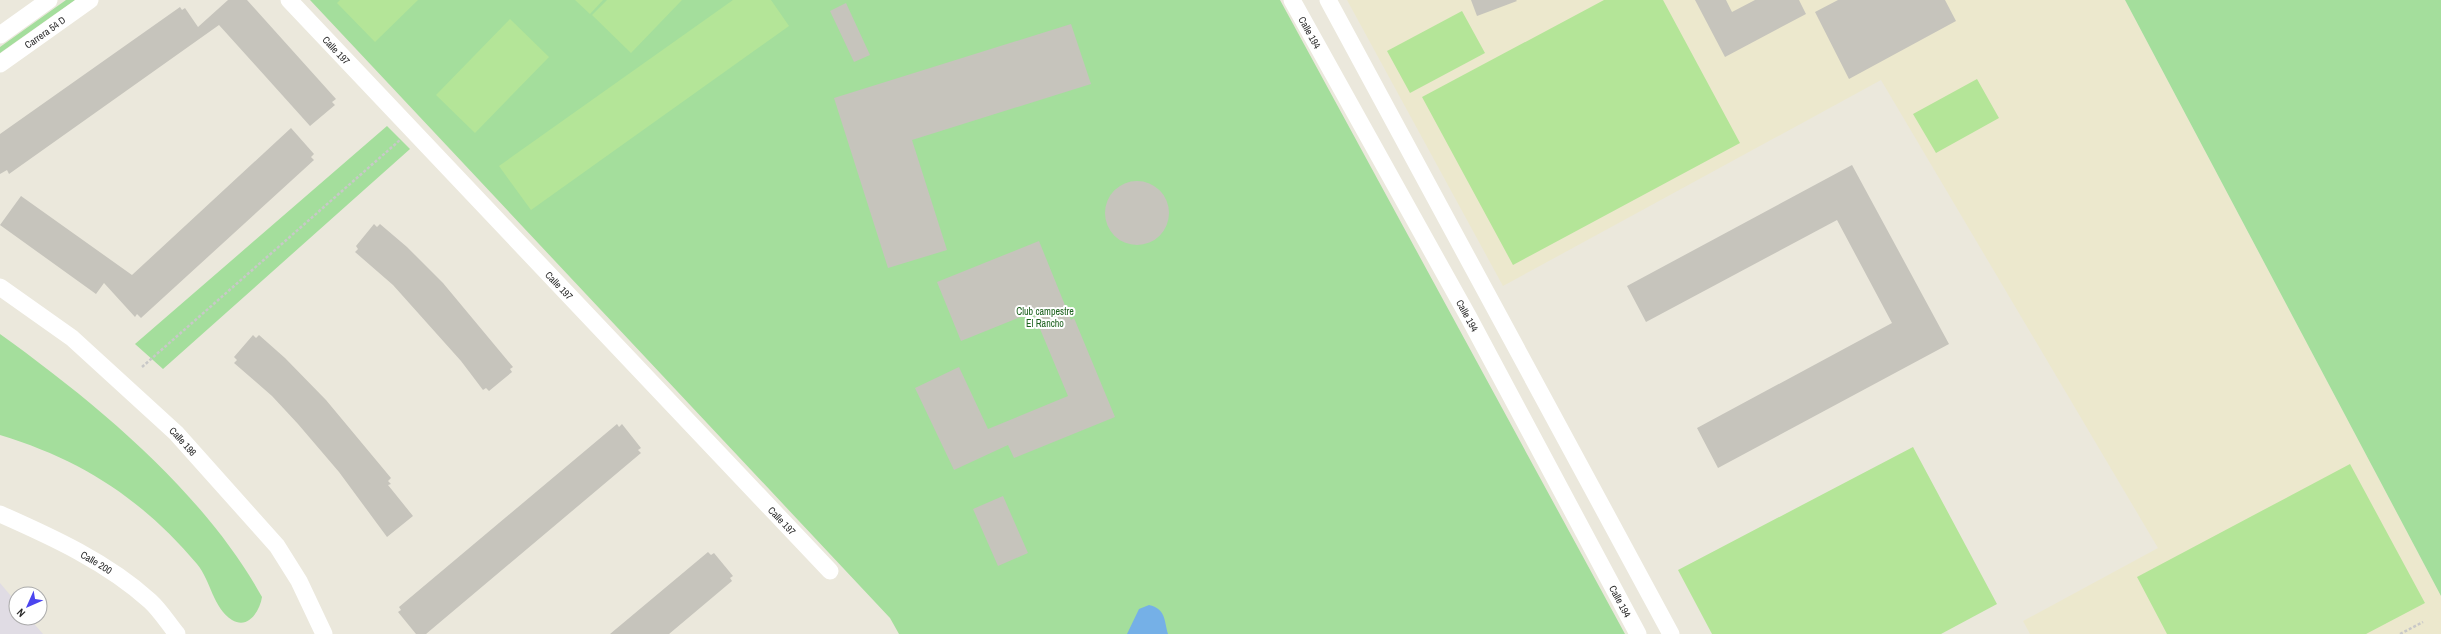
<svg xmlns="http://www.w3.org/2000/svg" width="2441" height="634" viewBox="0 0 2441 634" font-family="'Archivo Narrow',sans-serif">
<style>
.industrial{fill:#e0dce4}
.education{fill:#ece8cd}
.green{fill:#a4de9c}
.pitch{fill:#b4e598}
.water{fill:#75b0e7}
.building{fill:#c6c4bc}
.lines{fill:none;stroke-linecap:round;stroke-linejoin:round}
.path{stroke:#c8c8c8;stroke-width:2.5;stroke-dasharray:3 2;stroke-linecap:butt}
.minor{stroke:#fff;stroke-width:17}
.labels{text-anchor:middle;dominant-baseline:central;stroke-width:4;stroke-linejoin:round;paint-order:stroke}
.street-label{font-size:10px;fill:#2a2a2a;stroke:#fff}
.park-label{font-size:10px;fill:#1e621f;stroke:#fff}
</style>
<rect width="100%" height="100%" fill="#ebe8dc"/>
<path class="industrial" d="M0,583l16,19v16h13l14,16h-43z"/>
<path class="education" d="M1347,0h778l316,596v38h-411l-7,-13 135,-73 -277,-468 -378,206z"/>
<path class="green" d="M66,0h9l-75,53v-6z
M310,0h970l345,634h-726l-9,-16z
M2125,0h316v596z
M387,126l23,23 -247,220 -28,-25z
M0,334c96,69 204,158 262,263 -2,13 -13,33 -30,23 -19,-12 -21,-39 -35,-56 -55,-65 -115,-104 -197,-129z"/>
<path class="pitch" d="M340,0h78l-43,42 -38,-39z
M575,0h28l-13,14z
M607,0h75l-51,53 -39,-38z
M733,0h38l18,26 -258,184 -32,-44z
M1604,0h59l77,143 -227,122 -91,-168z
M1462,11l23,42 -75,40 -23,-42z
M510,19l39,38 -74,76 -39,-38z
M1977,79l22,39 -63,35 -23,-39z
M1913,447l84,157 -56,30h-229l-34,-64z
M2350,464l75,139 -59,31h-199l-30,-57z"/>
<path class="water" d="M1149,605c17,4 15,15 19,29h-41l12,-25z"/>
<path class="building" d="M228,0h19l89,99 -4,3 3,3 -25,21 -91,-101 -210,149 -2,-4 -7,4v-40l180,-127 2,3 3,-2 13,19z
M1471,0h45l1,1 -40,15z
M1695,0h31l6,12 23,-12h44l7,14 -81,43z
M1838,0h107l11,21 -107,58 -34,-67z
M846,3l24,52 -16,7 -24,-51z
M1071,24l20,60 -179,56 35,110 -59,18 -54,-170z
M291,128l23,26 -3,3 3,3 -173,158 -4,-4 -2,3 -31,-34 -8,11 -96,-69 21,-29 111,79z
M1852,165l97,179 -231,124 -21,-40 195,-105 -55,-103 -191,102 -19,-36z
M1105 213a32 32 0 1 1 64 0a32 32 0 1 1-64 0Z
M374,224l3,3 3,-3 27,23 36,36 70,84 -3,2 2,3 -23,19 -3,-3 -3,2 -22,-29 -68,-76 -38,-33 3,-3 -2,-3z
M1039,241l32,79 3,-2 41,99 -101,41 -6,-13 -54,25 -39,-82 44,-21 29,62 80,-33 -35,-84 -72,29 -24,-59z
M253,335l3,3 3,-3 26,23 41,42 65,78 -3,3 3,3 -3,1 25,31 -26,21 -48,-65 -41,-48 -26,-28 -38,-33 3,-3 -3,-3z
M617,424l2,3 3,-3 19,24 -3,2 3,3 -215,181h-10l-18,-22 3,-2 -2,-3z
M1003,496l25,57 -30,13 -25,-57z
M708,552l3,3 3,-2 19,23 -3,2 2,3 -38,32 -25,21h-59z"/>
<g class="lines">
<path class="path" d="M142,367l258,-227
M2400,634l23,-12"/>
<g class="minor">
<path id="s1" d="M289,0l541,571"/>
<path id="s2" d="M1292,0l176,316 170,318"/>
<path d="M1328,0l343,634"/>
<path d="M0,35l49,-35"/>
<path id="s3" d="M0,64l90,-64"/>
<path id="s4" d="M0,287l72,51 104,95 101,113 22,35 25,53"/>
<path id="s5" d="M0,514c52,23 107,48 150,87 10,9 18,22 27,33"/>
</g>
</g>
<g class="labels">
<g class="street-label">
<text stroke="none"><textPath href="#s3" startOffset="55">Carrera 54 D</textPath></text>
<text stroke="none"><textPath href="#s2" startOffset="37">Calle 194</textPath></text>
<text stroke="none"><textPath href="#s1" startOffset="69">Calle 197</textPath></text>
<text stroke="none"><textPath href="#s1" startOffset="393">Calle 197</textPath></text>
<text stroke="none"><textPath href="#s2" startOffset="361">Calle 194</textPath></text>
<text stroke="none"><textPath href="#s4" startOffset="240">Calle 198</textPath></text>
<text stroke="none"><textPath href="#s1" startOffset="717">Calle 197</textPath></text>
<text stroke="none"><textPath href="#s5" startOffset="108">Calle 200</textPath></text>
<text stroke="none"><textPath href="#s2" startOffset="685">Calle 194</textPath></text>
</g>
<g class="park-label">
<text x="1045" y="311">Club campestre<tspan x="1045" dy="12">El Rancho</tspan></text>
</g>
</g>
<g transform="translate(28 606) rotate(225)"><circle r="19" fill="#ffffff" stroke="#aaaaaa"/>
<path d="M0-3L7 15L0 10L-7 15Z" fill="#4b45ef"/>
<text y="-6" font-size="11" font-weight="bold" text-anchor="middle" fill="#2a2a2a">N</text>
</g>
</svg>
